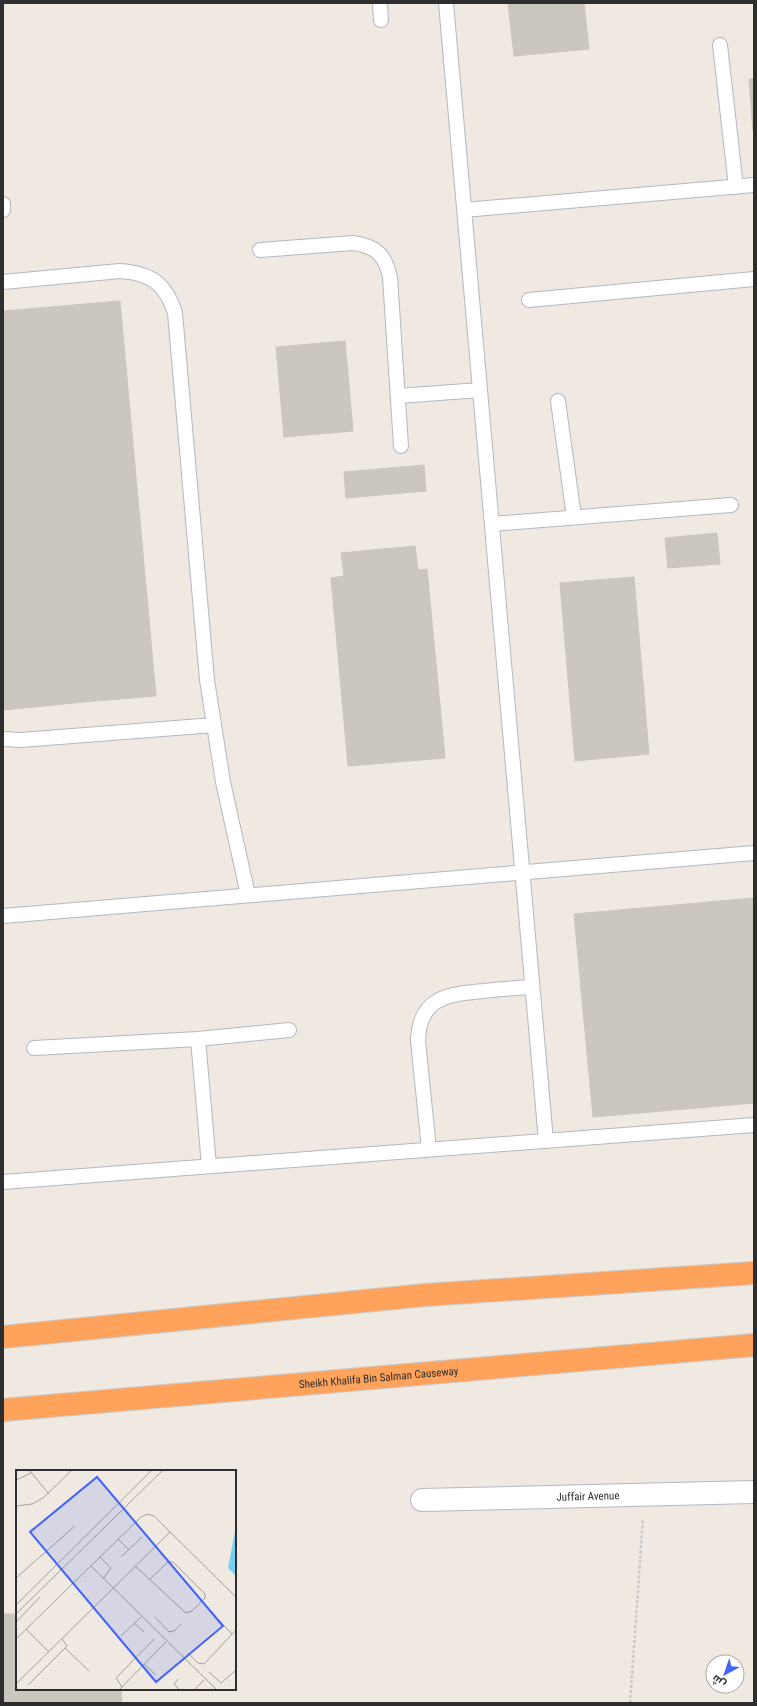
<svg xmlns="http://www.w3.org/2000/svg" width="757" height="1706" viewBox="0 0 757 1706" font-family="'Roboto Condensed',Cairo,sans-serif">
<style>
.building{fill:#cbc7bf;stroke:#cbc5ba}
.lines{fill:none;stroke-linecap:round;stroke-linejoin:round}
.lane-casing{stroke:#b4b7c1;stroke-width:16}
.street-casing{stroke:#b4b7c1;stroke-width:24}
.highway-casing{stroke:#c9c9c9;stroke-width:24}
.path{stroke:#c9c9c9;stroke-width:2.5;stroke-dasharray:3 2;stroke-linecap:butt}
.lane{stroke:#fff;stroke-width:14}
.street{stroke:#fff;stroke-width:22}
.highway{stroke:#ffa35c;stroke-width:22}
.labels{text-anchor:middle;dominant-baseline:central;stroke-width:3;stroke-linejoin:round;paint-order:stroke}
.street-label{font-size:11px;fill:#2e2e2e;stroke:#fff}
.inset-road{fill:none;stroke:#a29e99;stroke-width:1}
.view{fill:#4264fb;fill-opacity:0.15;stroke:#4264fb;stroke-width:2}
.inset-edge{fill:none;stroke:#2e2e2e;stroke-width:2}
</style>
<rect width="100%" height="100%" fill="#efe9e1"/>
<path class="building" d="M508,3h76l5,46 -75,7z
M749,79h5v52h-1z
M120,301l36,395 -61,5 -3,-28 -30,2 2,29 -61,6v-368l28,-2 -4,-31z
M27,309l4,31 -28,2v-31z
M345,341l8,90 -69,6 -8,-90z
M424,465l2,26 -80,7 -2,-26z
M717,533l3,31 -52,4 -3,-30z
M415,546l3,24 9,-1 18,189 -97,8 -17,-188 13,-2 -3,-23z
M634,577l15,177 -74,7 -15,-178z
M92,673l3,28 -31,3 -2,-29z
M754,898v205l-161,14 -19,-203z
M3,1614h14v75h104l1,14h-119z"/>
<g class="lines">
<defs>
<path id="lane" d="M380,3l1,17
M446,3l100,1138
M720,45l16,142
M3,204v6
M464,210l290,-25
M260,250l93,-7c23,3 32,12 37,34l11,169
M3,282l117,-11c31,2 46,13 55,42l32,367 16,102 25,113
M529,300l225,-21
M398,396l82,-6
M558,401l16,116
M492,524l239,-19
M3,739l18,1 193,-15
M3,916l751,-63
M198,1039l11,127
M34,1048l164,-9 91,-9
M429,1149l-11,-108c1,-44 30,-47 66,-50 16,-2 32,-3 48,-4
M3,1182l751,-57"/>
<g id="street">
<path id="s1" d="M422,1500l332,-8"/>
</g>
<g id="highway">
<path d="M3,1337l422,-42 329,-22"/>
<path id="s2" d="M3,1410l751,-65"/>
</g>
</defs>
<use href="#lane" class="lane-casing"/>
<use href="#street" class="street-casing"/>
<use href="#highway" class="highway-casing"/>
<path class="path" d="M630,1703l13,-184"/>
<use href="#lane" class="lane"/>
<use href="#street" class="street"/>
<use href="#highway" class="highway"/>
</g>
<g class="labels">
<g class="street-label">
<text stroke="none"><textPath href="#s2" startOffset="377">Sheikh Khalifa Bin Salman Causeway</textPath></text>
<text stroke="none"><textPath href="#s1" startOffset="166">Juffair Avenue</textPath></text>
</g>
</g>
<g transform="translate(16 1470)">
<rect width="220" height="220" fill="#efe9e1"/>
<path d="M220,56v50l-8,-8z" fill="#75cff0"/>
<path class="inset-road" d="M14,1l19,23M0,10l15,-7M0,36l16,-2 11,-6 28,-27M102,69l11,11M84,87l11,11 -8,11M105,87l21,-20M75,96l125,123M119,96l51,47 6,-2 13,-13v-4l-32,-32h-5l-18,17M0,108l59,-52M0,135l135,-134M191,138l25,26M0,144l146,-143M139,147l14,15 5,-1 7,-7M0,152l24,-25M118,153l10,9M10,159l23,23M105,166l20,-19M0,169l125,-122 7,-3 6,2 82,81M49,178l24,23M172,183l10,10 6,1 32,-34M128,194l12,11M193,202l12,11 15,-13M162,209l-4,5 5,5M0,214l154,-152M12,215l39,-39 -5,-7M106,217l-6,-9 38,-39M104,219l46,-47M179,219l9,-9"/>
<path class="view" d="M81,7l126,149 -67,56 -126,-150z"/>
<rect width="220" height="220" class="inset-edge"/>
</g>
<rect width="757" height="1706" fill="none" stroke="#2e2e2e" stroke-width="8"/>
<g transform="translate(725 1674) rotate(220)"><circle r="19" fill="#ffffff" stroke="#ababab"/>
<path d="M0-3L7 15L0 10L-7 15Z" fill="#4264fb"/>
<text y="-6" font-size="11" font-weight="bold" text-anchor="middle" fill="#2e2e2e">ش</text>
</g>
</svg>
